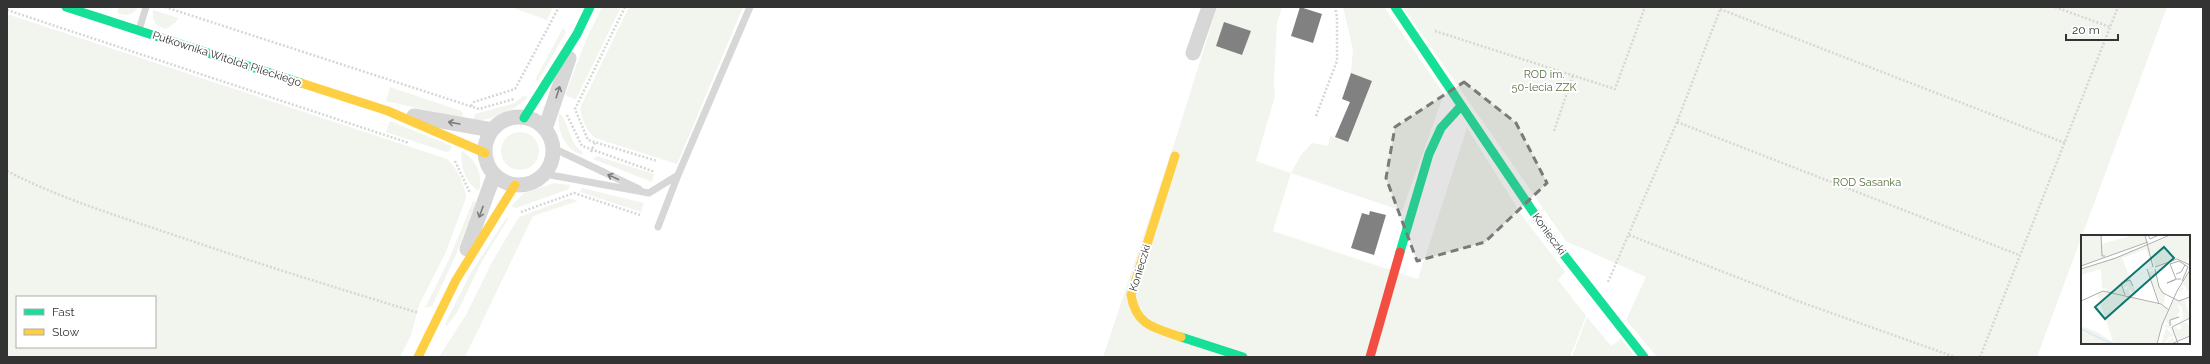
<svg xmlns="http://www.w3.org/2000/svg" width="2210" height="364" viewBox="0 0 2210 364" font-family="Raleway,sans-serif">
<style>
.green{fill:#f1f5ed;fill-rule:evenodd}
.building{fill:#818181}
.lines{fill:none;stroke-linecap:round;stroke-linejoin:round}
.path{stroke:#d6d6d6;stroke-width:2.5;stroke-dasharray:2 2;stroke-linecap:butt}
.lane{stroke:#d7d7d7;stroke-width:7}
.street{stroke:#d7d7d7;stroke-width:15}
.fast{stroke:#16e098;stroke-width:9}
.slow{stroke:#ffcf43;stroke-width:9}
.jam{stroke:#f24e42;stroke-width:9}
.oneway{stroke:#7d7d7d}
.marked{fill:#7a7a7a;fill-opacity:0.2;stroke:#7a7a7a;stroke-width:3;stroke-dasharray:8 5;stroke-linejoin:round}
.labels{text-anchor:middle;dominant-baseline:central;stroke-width:4;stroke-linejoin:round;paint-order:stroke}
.street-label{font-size:11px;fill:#333;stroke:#fff}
.park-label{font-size:11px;fill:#56703f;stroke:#fff}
.inset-river{fill:none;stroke:#ddebf3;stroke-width:2}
.inset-road{fill:none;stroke:#adadad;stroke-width:1}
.view{fill:#0f766e;fill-opacity:0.15;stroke:#0f766e;stroke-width:2}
.inset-edge{fill:none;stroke:#333;stroke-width:2}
</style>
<rect width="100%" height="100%" fill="#fff"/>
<path class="green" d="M119,7h19c-6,9 -12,9 -21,6z
M511,7h42l-6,13z
M602,7h19l-45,92h-2l-9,-4 21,-55z
M629,7h114l-66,157 -82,-26c-8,-7 -16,-21 -14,-32z
M1217,7h65l-5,16 -3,59 1,14 -19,65 35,12 10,-18 11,-12 16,3 2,-10 18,6 24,-61 -21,-8 2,-23 -10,-43h41l60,87 -42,117 -111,-38 -18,58 145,48 49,-151 56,89 42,55 -7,8 28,36 -16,41h-467l74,-222z
M1403,7h764l-130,350h-380l-31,-37 20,-43 -80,-36z
M153,10l25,8 -3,5 -9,6c-11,-4 -14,-7 -13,-19z
M7,14l440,145c9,7 19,28 19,39l-21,56 -26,51 -8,30 -11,22h-393zM17,297h138v50h-138z
M563,28l3,4 -28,49 -3,-1z
M390,87l71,24 2,3 -1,4 -76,-17z
M523,96l5,1c-10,12 -40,25 -55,23l2,-6 40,-11z
M559,113c11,9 9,30 23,38l1,4c-19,-6 -26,-24 -24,-42z
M390,121l62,25 -2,5 -4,1 -60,-20z
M501 151a19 19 0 1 1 38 0a19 19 0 1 1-38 0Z
M462,151c15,10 21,23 17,40 -13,-7 -20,-26 -17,-40z
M597,156l57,18 -2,8 -59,-23z
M555,183l15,2 -1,4 -53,19 -5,-2 13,-13z
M582,188l62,15 -3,9 -61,-20z
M570,198l8,3 -45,15 -68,141h-26l27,-42 26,-53 27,-45z
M473,201l3,1 -20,53 -24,51 -7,2 25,-51z
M507,217l1,2 -26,42 -24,50 -11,15 -2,-2 25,-50z
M1587,317l24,29 10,-7 14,18h-63z"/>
<path class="building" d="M1300,7l22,7 -9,29 -22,-7z
M1224,22l27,9 -9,24 -26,-9z
M1351,73l21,8 -24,61 -13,-5 15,-35 -8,-3z
M1370,211l16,4 -12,40 -23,-7 11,-35 7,2z"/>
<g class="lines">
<path class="path" d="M165,7l314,102 35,-10
M625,7l-50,102 13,31 69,21
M2055,7l55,20
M1720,9l345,134
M7,10l402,133
M1435,31l180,58 30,-82
M471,106l3,-4 41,-13 44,-82
M567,115l15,31 73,26
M1316,116l21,-55v-44l-2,-10
M1677,122l342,133
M1554,131l19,-56
M591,152l4,-10
M455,161l15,32
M7,171c52,27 108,44 164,63 82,28 165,54 248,79
M521,212l53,-19 66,22
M1629,235l174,68 152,54
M1608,282l69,-160 44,-115
M1980,357l138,-350"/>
<path class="lane" d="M139,30l7,-23
M553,148l86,41
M545,174l104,19 29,-18
M658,227l20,-52 72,-168"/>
<path class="street" d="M1193,53l16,-46
M414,116l78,14
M485 151a34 34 0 1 1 68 0a34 34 0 1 1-68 0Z
M545,129l24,-71
M467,249l27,-74"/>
<path class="fast" d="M66,7l235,76
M1395,7l155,230 94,120
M524,118l53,-84 13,-27
M1400,252l29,-98 12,-26 20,-22
M1181,337l62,20"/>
<path class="slow" d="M301,83l87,28 97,42
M1175,156l-44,139c5,31 24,33 50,42
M418,357l38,-77 59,-95"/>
<path class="jam" d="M1370,357l30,-105"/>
</g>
<defs><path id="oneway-shaft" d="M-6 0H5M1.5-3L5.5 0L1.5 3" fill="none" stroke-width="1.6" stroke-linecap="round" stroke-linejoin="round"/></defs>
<g class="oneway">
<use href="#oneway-shaft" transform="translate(558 92) rotate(-72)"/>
<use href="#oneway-shaft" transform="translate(454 123) rotate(-170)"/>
<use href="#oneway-shaft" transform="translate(613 177) rotate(-155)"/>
<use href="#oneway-shaft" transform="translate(481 212) rotate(110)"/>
</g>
<path class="marked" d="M1464,82l52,41 31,60 -62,59 -68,19 -31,-83 9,-51z"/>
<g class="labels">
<g class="street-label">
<text transform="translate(227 59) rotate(18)">Pułkownika Witolda Pileckiego</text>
<text transform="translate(1549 234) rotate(54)">Konieczki</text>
<text transform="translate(1140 268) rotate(-73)">Konieczki</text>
</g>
<g class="park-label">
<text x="1544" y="74">ROD im.<tspan x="1544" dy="13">50-lecia ZZK</tspan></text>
<text x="1867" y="182">ROD Sasanka</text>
</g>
</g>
<g transform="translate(2081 235)">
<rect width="109" height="109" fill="#fff"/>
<path d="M0,0h28l-8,2 1,7 32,-9h11l1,7 -65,24zM92,0h17v22l-4,5 -9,-4 -22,8 -7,-21zM66,10l5,22v1l-4,2 4,-4 -6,-17 -24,9 15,37 -2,1 -6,-8v5l5,4 -8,-2 -2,-5 5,-2 -1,-2 -6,2 3,7 -18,-4 -1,-4 -4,2 -1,-20 -20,6v-5zM73,36l3,11 8,13 -1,9 -4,-1 -12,-31zM109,36v25l-3,2 2,-5 -5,-8 -4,3 3,-1 1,2 -6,3zM24,56l59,15 4,4 -12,34h-43l-32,-15 3,-2 13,5 16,10 -16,-49zM93,65l11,1 5,16 -12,6 6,-5 -3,-12 -4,-1 3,6 -3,4 3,2 -9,4 1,3 5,-1 -7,3 -5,-6zM105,87l4,4v10l-13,4 -4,-14 6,4 3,-2 -3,-4zM85,90l5,2 3,9 -6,1 1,4 3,-3 4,2 -7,4h-5l4,-2 -1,-4 -1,4 -5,2 5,-16 5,5 -4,1 5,-1 -2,-5 -5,-1zM0,96l16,6 12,7h-28z" fill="#f1f5ed"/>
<path class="inset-river" d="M0,94l31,15"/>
<path class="inset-road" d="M20,0l1,21h3M64,0l8,32M67,0l2,4 9,-4M0,31l67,-24M74,32l22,-8 13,6M0,34l35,-11 54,-23M66,34l12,35M74,34l4,18 4,6 16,8 11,-4M95,39l5,-2 4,-7M100,44h-5l-6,-15 9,-3 9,6 -6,14M94,45l-8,3 9,-4M44,60l-4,-12 9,-3 3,6M0,66l22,-10 58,13 8,6M89,91v-6l9,-3M91,92l18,-9M91,92l6,17M76,109l5,-19 15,-34 13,-21M90,109l19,-8"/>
<path class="view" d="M83,12l10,11 -69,61 -10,-12z"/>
<rect width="109" height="109" class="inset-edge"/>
</g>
<rect width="2210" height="364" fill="none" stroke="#333333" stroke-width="16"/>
<rect x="16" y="296" width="140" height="52" fill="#ffffff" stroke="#adadad"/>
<rect x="24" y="309" width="20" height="6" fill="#16e098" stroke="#adadad"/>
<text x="52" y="316" font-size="12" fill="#333333">Fast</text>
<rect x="24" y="329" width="20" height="6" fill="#ffcf43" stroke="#adadad"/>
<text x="52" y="336" font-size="12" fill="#333333">Slow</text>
<path d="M2066 34v6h52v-6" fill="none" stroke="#333333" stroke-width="2"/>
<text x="2072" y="34" font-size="12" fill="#333333" stroke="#ffffff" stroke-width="3" paint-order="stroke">20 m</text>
</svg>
